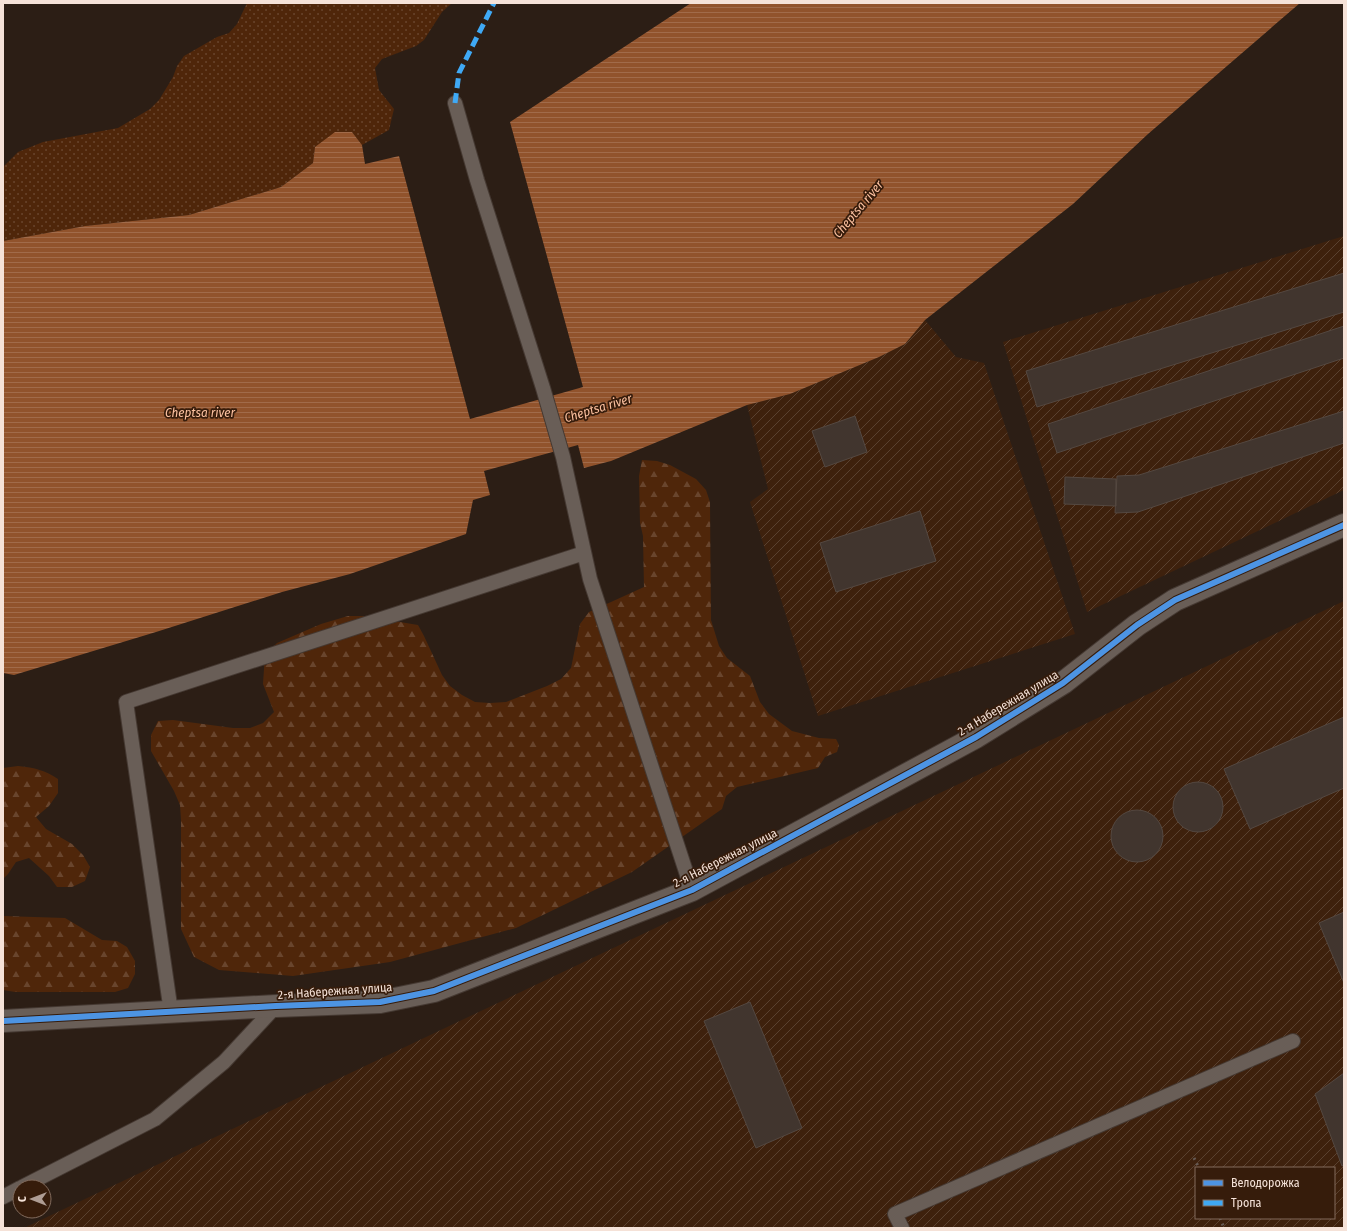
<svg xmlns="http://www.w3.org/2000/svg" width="1347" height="1231" viewBox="0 0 1347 1231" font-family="'Fira Sans Condensed',sans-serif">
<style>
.industrial{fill:url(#industrial-furrows);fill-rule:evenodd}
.grass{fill:url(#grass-dots)}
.forest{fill:url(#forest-firs)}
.water{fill:url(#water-rules)}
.building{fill:#41352e;stroke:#544841}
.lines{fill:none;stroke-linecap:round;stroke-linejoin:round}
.lane-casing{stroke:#453932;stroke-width:16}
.street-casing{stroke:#453932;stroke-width:24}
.lane{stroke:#695e57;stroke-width:14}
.street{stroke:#695e57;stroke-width:22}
.rail{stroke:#665a54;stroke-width:3;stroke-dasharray:2 4;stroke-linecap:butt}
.quiet{stroke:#3fa9f5;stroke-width:5;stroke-dasharray:10 5;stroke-linecap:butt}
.cycleway-casing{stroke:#361c0b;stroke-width:8}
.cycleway{stroke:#4d94e3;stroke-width:6}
.labels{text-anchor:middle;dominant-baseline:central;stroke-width:3.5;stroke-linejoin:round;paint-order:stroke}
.street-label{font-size:12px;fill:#f5e2d8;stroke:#361c0b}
.water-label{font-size:13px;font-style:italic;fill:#fcc1a0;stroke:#361c0b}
</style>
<defs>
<pattern id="industrial-furrows" width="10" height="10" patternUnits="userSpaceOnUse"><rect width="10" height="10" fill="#3e210d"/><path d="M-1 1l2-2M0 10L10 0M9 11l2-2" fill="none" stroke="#5a4130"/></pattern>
<pattern id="grass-dots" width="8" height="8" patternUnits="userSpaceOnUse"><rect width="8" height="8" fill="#4f260a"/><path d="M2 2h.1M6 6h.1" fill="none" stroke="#69452d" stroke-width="1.8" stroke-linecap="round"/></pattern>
<pattern id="forest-firs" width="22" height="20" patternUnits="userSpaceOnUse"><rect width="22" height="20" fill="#4f260a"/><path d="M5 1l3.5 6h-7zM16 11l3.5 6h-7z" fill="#69452d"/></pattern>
<pattern id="water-rules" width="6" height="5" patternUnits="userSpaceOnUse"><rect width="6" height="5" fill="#91532c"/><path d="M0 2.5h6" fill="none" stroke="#a16b4a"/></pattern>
</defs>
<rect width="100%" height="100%" fill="#2c1e15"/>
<path class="industrial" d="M1344,236v254l-257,122 -84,-270z
M925,320l31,37 28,6 91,271 -257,82 -68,-214 18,-13 -21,-84 43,-11 89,-37 26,-13z
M1344,601v627h-1320zM1196,1168h138v50h-138z"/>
<path class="grass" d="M247,3h205l-10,9 -18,28 -8,6 -34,13 -7,9 4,22 15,19 -5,21 -27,15 -10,-13 -37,15 -2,16 -32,24 -92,28 -104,11 -82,15v-74l15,-15 25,-10 75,-14 32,-19 9,-9 14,-23 4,-11 7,-10 33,-19 12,-4 8,-9z"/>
<path class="forest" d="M642,460l15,1 13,4 26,14 10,11 4,12 1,118 8,26 8,12 23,18 10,26 9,12 23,17 27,7 17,1 3,6 -2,7 -12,5 -7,11 -81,19 -11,9 -4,13 -90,63 -116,56 -126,34 -97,14 -74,-6 -25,-13 -13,-28v-109l-1,-15 -6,-14 -23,-40v-16l7,-14 15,-1 60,8h17l13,-5 11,-11 -11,-28 2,-30 12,-11 44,-19 27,-8h16l54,9 6,11 18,39 8,11 12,9 13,7 15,1 16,-1 41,-16 14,-7 10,-11 9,-44 9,-12 55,-25 -1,-51 -3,-13 -1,-47z
M18,766c17,2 27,4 40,13v14l-9,13 -13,11 10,12 26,15 11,11 7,12 -5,14 -13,6h-15l-8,-11 -20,-18 -13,4 -8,12 -5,5v-111z
M3,916l62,2 37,22 15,1 10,6 8,14v13l-7,14 -13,4h-100l-12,-2z"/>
<path class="water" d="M691,3h609l-152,131 -75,70 -148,116 -20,24 -26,13 -89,37 -43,11 -136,56 -27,7 -6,-23 -94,26 6,24 -17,5 -7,34 -116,40 -68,18 -126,40 -142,43 -11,-2v-432l82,-15 104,-11 92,-28 32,-24 2,-16 20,-15h17l10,13 3,19 34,-8 71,263 113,-32 -73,-265z"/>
<path class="building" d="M1344,273v39l-307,95 -11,-36z
M1344,326v32l-287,95 -9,-29z
M1344,411v32l-206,69 -23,1 2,-37 22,-1z
M855,416l12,36 -42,15 -13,-36z
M1065,477l51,2v27l-52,-2z
M920,511l16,50 -100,31 -16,-49z
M1344,717v71l-94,41 -26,-60z
M1173 807a25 25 0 1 1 50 0a25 25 0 1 1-50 0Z
M1111 836a26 26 0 1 1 52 0a26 26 0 1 1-52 0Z
M1344,912v71l-25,-60z
M750,1002l52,126 -46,20 -52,-127z
M1344,1073v92l-2,1 -27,-72z"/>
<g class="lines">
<defs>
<path id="lane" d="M455,103l22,77 66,208 20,69 27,122 102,311
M171,1012l-45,-310 458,-149
M22,1187l133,-68 69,-57 52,-56
M3,1197l17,-9
M902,1228l-7,-14 398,-173"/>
<path id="street" d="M3,1021l273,-15 104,-4 54,-11 258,-101 284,-153 87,-54 74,-58 38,-25 169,-75"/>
</defs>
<use href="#lane" class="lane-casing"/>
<use href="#street" class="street-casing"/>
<use href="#lane" class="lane"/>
<use href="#street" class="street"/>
<path class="rail" d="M1194,1158l5,10
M1220,1218l4,10"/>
<path class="quiet" d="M455,103l4,-30 35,-70"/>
<defs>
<path id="cycleway" d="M3,1021l273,-15 104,-4 54,-11 258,-101 284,-153 87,-54 74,-58 38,-25 169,-75"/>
</defs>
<use href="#cycleway" class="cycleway-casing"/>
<use href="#cycleway" class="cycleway"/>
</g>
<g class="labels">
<g class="street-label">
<text transform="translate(1008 703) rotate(-31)">2-я Набережная улица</text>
<text transform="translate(725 858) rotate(-27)">2-я Набережная улица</text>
<text transform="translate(335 991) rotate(-4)">2-я Набережная улица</text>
</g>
<g class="water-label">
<text transform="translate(858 209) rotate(-50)">Cheptsa river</text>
<text transform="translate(598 408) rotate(-17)">Cheptsa river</text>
<text x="200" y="412">Cheptsa river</text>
</g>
</g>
<rect width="1347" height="1231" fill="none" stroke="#f5e2d8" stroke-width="8"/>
<rect x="1195" y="1167" width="140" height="52" fill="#361c0b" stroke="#826b5d"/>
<rect x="1203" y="1180" width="20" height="6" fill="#4d94e3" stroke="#826b5d"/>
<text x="1231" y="1187" font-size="12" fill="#f5e2d8">Велодорожка</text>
<rect x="1203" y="1200" width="20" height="6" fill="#3fa9f5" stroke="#826b5d"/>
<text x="1231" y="1207" font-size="12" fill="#f5e2d8">Тропа</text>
<g transform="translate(32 1199) rotate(270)"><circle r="19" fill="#361c0b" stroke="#826b5d"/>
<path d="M0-3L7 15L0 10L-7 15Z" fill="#af9d94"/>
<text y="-6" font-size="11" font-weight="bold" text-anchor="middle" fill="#f5e2d8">С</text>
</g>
</svg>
